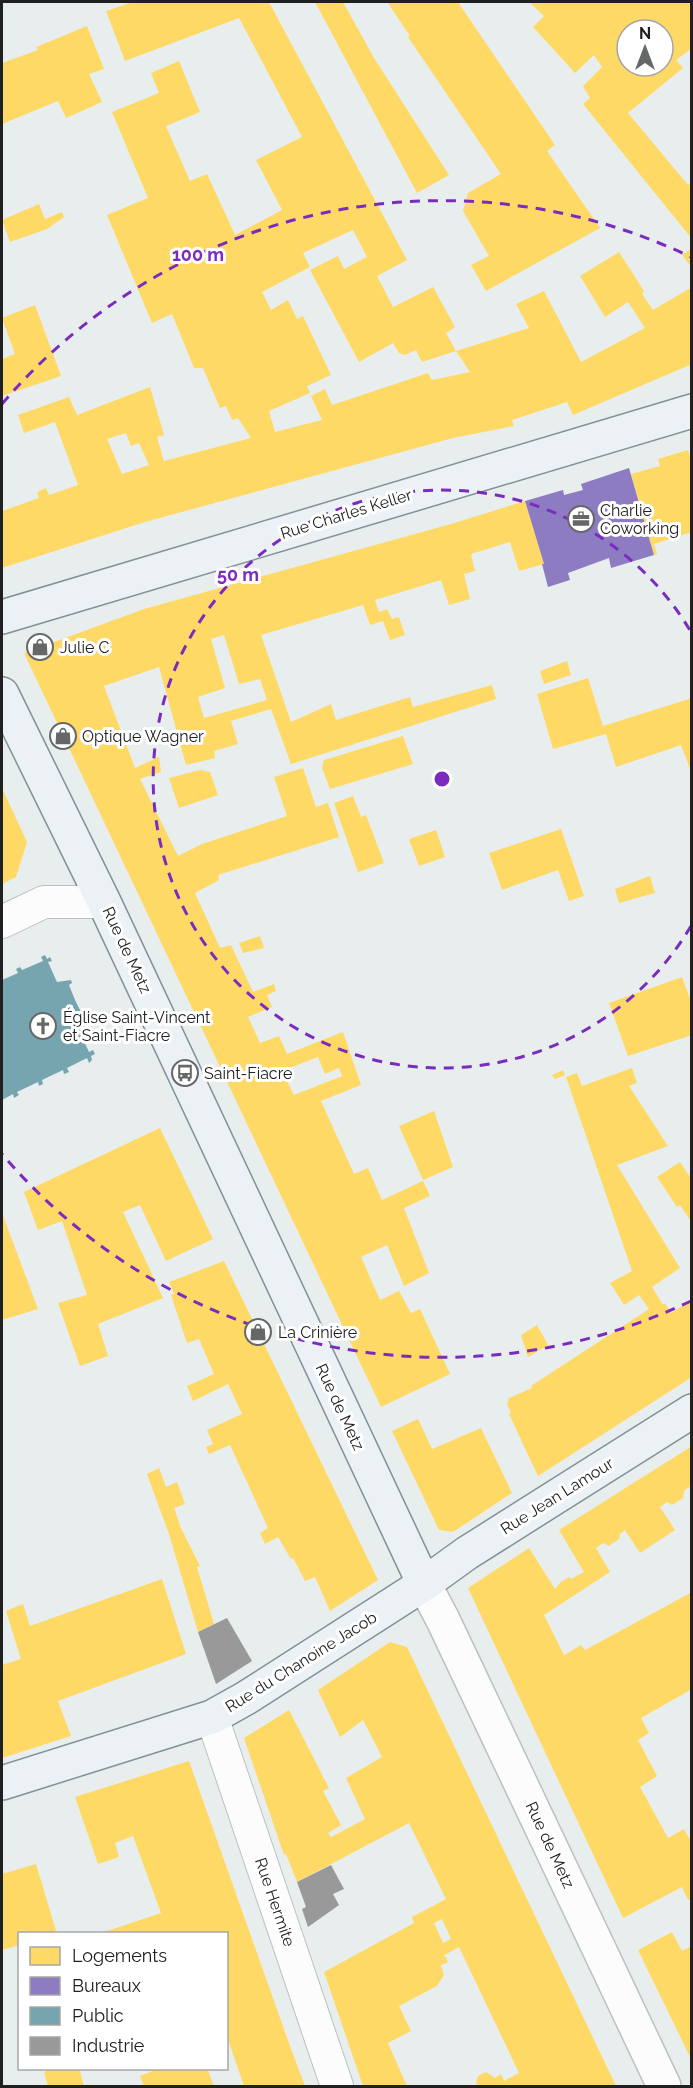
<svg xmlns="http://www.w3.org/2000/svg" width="693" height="2088" viewBox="0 0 693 2088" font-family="Raleway,sans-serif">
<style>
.homes{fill:#ffd966;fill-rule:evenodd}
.offices{fill:#8e7cc3}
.public{fill:#76a5af}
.industry{fill:#999}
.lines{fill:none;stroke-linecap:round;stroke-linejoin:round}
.minor-casing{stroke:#bdc0bf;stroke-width:34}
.tertiary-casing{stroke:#bdc0bf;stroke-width:36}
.secondary-casing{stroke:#819197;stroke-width:36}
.minor{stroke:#fcfcfc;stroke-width:32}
.tertiary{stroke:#fcfcfc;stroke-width:33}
.secondary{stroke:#ebf1f4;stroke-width:33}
.ring{fill:none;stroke:#7b2cbf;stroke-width:3;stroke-dasharray:10 8}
.labels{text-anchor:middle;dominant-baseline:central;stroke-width:6;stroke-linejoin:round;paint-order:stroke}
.poi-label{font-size:16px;fill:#202020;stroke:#fff;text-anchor:start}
.street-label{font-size:16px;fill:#202020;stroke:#fff}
.centre{fill:#7b2cbf;stroke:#fff;stroke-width:3}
.ring-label{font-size:18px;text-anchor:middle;font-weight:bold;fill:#7b2cbf;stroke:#fff;stroke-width:6;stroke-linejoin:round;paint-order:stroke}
</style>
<rect width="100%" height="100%" fill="#e8eeed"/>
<path class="homes" d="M133,2h136l138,258 -30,16 16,31 40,-20 22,40 -9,6 10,18 -34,11 -6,-12 -11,5 -6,-2 -6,-10 -34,19 -49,-92 28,-14 6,13 23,-12 -14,-27 -50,23 7,14 -48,25 9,18 17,-10 9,19 6,-3 28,59 -24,11 3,7 -41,18 6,21 47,-12 -11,-24 14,-7 7,16 96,-32 4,7 38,-8 -14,-21 73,-23 -13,-24 28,-13 37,71 64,-34 -17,-26 -23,15 -25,-41 39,-24 25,39 -2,3 11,16 39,-23v77l-119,51 -6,-13 -55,18 2,6 -61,12 -308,84 -143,46v-57l37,-13 -2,-6 9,-4 3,7 29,-10 -23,-63 -31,11 -6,-18 51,-18 8,18 73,-28 14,48 -7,2 7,24 87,-23 -13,-20 -6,2 -6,-14 -6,2 -17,-40h-9l-22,-54 -20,9 -45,-108 41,-17 -36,-86 47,-19 -8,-20 28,-12 21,51 -34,14 24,55 17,-7 28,61 47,-25 -26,-50 46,-23 -63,-119 -114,43 -19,-50zM126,433l5,13 8,-3 10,22 -27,9 -15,-35z
M315,2h28l31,56 75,117 -32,18z
M387,2h71l97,143 -8,6 53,77 -114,63 -15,-26 18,-9 -26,-45 5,-18 33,-19 -93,-137 2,-1z
M529,2h163v46l-16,12 7,8 -55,45 60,72 4,-3v57l-109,-135 7,-6 -7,-12 19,-19 -8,-12 -19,18 -42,-46 11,-11zM627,30h36v36h-36z
M87,26l17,43 -15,5 13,28 -36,16 -8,-17 -56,23v-61l36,-13 -2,-3z
M39,204l6,15 17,-7 2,5 -17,12 -37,13 -8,-22z
M692,248v20l-10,-13z
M35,305l26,71 -59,20v-37l13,-5 -13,-36z
M688,450l2,7 2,-1v76l-38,12 3,10 -3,1 -23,-81 29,-8 -2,-7z
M525,501l19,63 -25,7 -9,-29 -39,12 4,17 -11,3 6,25 -21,6 -8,-25 -66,20 4,12 8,-3 5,10 7,-2 6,18 -15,5 -7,-19 -13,4 -7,-20 -102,30 30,87 40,-18 5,16 74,-23 3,10 79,-22 4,14 -205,65 -20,-55 -40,12 7,23 -24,7 1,7 -29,7 -27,-98 -55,19 31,82 24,-11 2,15 -21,7 38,77 24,-12 85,-28 -13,-39 29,-9 13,39 12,-4 11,34 -121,38 1,5 -24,13 25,55 11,-3 22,47 21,-8 2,7 -9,4 5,12 -24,10 12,26 19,-7 8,18 56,-22 18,53 -40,16 33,73 14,-6 14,32 41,-19 7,15 -26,12 25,65 -25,13 -17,-41 -26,12 19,43 19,-9 12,22 9,-4 30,65 -69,33 -357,-754 120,-44 307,-85zM224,635l15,49 21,-5 7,21 -63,18 -6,-21 27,-9 -14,-49zM318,1057l7,17 14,-6 3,8 -48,19 -12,-24z
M567,661l4,14 -27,9 -4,-13z
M588,678l15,48 89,-28v76l-11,-29 -65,22 -10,-33 -53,15 -16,-55z
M403,736l10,28 -83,25 -8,-21 2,-8z
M200,770l10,2 8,23 -39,13 -10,-30z
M2,788l25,54 -11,35 -14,7z
M353,796l8,21 5,-2 18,48 -26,9 -24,-69z
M561,829l23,67 -15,5 -11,-31 -56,20 -13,-37z
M436,830l9,27 -26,9 -10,-27z
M650,876l5,17 -36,10 -4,-14z
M260,936l4,12 -21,5 -4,-10z
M682,977l10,27v31l-64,21 -19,-53z
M632,1068l5,15 -8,3 39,60 -51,19 63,103 -28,19 11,18 2,-2 6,10 21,-13v77l-154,99 -29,-62 2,-1 -4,-9 2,-6 23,-10 -1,-2 3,-2 115,-75 -10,-14 -15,10 -14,-22 22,-12 -66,-194 11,-4 5,13z
M563,1070l2,5 -10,4 -3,-4z
M434,1111l19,56 -30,13 -24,-54z
M160,1128l53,111 -47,22 -26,-56 -17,7 40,86 -65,26 10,32 -28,10 -22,-63 29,-8 -25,-74 -24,9 -14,-38z
M680,1162l12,18v43l-12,-18 -3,2 -20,-30z
M2,1213l36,96 -36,11z
M224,1261l154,319 -48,31 -15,-34 -10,4 -12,-23 -2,1 -13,-22 -13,7 -5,-11 8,-5 -38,-83 -21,9 -3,-7 7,-3 -6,-14 35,-16 -14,-30 -35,17 -6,-15 27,-12 -15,-35 -12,4 -16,-48 3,-1 -5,-12z
M537,1325l11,20 -20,12 -7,-22z
M418,1419l14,30 49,-21 31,65 -59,39 -14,-2 -47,-99z
M692,1446v45l-3,-4 -5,4 -1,7 -11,7 -5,-3 -7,5 15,23 -35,23 -15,-23 -5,4 -1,5 -10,7 -6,-3 -7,5 14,24 -66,43 20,40 17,-10 4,5 107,-58v97l-51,29 8,15 -11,7 19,36 -17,11 28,51 16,-9 8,14v55l-4,2 -6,-13 -59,31 -155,-330 61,-40 26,41 6,-7 8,-5 2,2 13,-7 -25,-42z
M159,1468l7,19 11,-5 8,22 -11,4 7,20 19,38 -3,1 17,57 -16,8 -29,-98 -22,-60z
M162,1579l24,75 -128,47 13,35 -69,22v-93l19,-6 -15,-48 17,-7 7,22z
M390,1642l17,5 209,439h-138l-2,-3 2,-7 8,-4 9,6 6,-4 3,7 15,-8 -60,-126 -16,9 3,1 2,5 -7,3 3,10 -7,11 -38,20 12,25 -23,12 19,43h-44l-39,-114 90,-49 -2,-6 34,-18 -37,-76 -112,59 -11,-28 -2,1 -40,-117 45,-28 40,78 -6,3 18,34 -13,8 3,4 34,-18 -19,-41 36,-21 -19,-37 -23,17 -22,-47zM442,1919l9,20 -8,4 -9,-20z
M189,1761l102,288 14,37h-61l-18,-52v-100h-128l63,-21 -28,-77 -18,7 4,14 -21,7 -23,-67z
M36,1864l21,70h-37v11l-18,5v-76z
M672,1932l10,19 10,-5v115l-54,-111z
M54,2068h25l5,18h-36l-4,-14z
M160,2068h47l7,18h-70l-4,-10z"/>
<path class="offices" d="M629,468l25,87 -43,13 -2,-10 -41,15 2,7 -22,7 -6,-23h2l-19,-63 38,-11 1,5 19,-5 -2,-6z"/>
<path class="public" d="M45,955l2,4 3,-2 2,4 -4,1 9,20 14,-2 1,3 -3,2 6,15 9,18 5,-1v3l-3,2 -3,7 -4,2 10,21 4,-2 2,4 -4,2 1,4 -3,3 -2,-5 -20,10 2,4 -5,2 -1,-4 -21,10 1,4 -4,2 -1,-4 -21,10 2,3 -5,3 -1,-4 -11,6v-120l16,-7 -2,-4 4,-2 2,3 21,-9 -2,-4z"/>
<path class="industry" d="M227,1618l25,43 -36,23 -18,-52z
M331,1865l13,24 -11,5 6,11 -31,22 -6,-18 4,-2 -9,-25z"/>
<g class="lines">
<defs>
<path id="minor" d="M2,922l42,-20h60
M212,1717l125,369"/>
<path id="tertiary" d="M424,1584l19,36 221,466"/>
<path id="secondary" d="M2,617l690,-206
M2,694l102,208 320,682
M2,1783l210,-66 34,-19 178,-114 43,-31 225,-142"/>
</defs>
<use href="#minor" class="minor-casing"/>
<use href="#tertiary" class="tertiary-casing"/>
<use href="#secondary" class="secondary-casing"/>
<use href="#minor" class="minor"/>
<use href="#tertiary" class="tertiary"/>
<use href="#secondary" class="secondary"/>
</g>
<g class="ring">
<path d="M691 926A289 289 0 1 1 691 632"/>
<path d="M691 1301A578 578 0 0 1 2 1154M2 404A578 578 0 0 1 691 257"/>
</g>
<defs>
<symbol id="office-ring" viewBox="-11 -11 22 22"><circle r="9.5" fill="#fff" stroke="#666868" stroke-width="1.5"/><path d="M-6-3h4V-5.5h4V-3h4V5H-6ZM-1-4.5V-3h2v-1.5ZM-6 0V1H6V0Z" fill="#666868"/></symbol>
<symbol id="shop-ring" viewBox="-11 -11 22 22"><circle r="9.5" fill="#fff" stroke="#666868" stroke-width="1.5"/><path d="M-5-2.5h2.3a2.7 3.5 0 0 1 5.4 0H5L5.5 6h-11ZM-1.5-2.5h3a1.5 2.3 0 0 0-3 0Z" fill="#666868"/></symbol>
<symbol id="church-ring" viewBox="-11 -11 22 22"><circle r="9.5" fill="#fff" stroke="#666868" stroke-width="1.5"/><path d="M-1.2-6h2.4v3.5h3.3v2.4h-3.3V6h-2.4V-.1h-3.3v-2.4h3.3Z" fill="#666868"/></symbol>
<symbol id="bus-ring" viewBox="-11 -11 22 22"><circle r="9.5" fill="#fff" stroke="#666868" stroke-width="1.5"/><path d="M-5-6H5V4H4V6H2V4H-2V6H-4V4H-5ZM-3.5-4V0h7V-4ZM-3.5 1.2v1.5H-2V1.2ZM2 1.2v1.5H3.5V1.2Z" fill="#666868"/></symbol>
</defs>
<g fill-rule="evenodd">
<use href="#office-ring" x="566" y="504" width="30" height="30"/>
<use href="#shop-ring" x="25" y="632" width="30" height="30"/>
<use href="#shop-ring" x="48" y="721" width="30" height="30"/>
<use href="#church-ring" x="28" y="1011" width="30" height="30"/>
<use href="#bus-ring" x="170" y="1058" width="30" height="30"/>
<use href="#shop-ring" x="243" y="1317" width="30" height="30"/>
</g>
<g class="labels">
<g class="poi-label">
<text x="600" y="510">Charlie<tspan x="600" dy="18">Coworking</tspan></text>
<text x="60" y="647">Julie C</text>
<text x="82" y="736">Optique Wagner</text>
<text x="63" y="1017">Église Saint-Vincent<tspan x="63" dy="18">et Saint-Fiacre</tspan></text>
<text x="204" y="1073">Saint-Fiacre</text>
<text x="278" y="1332">La Crinière</text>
</g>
<g class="street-label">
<text transform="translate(346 514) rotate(-17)">Rue Charles Keller</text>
<text transform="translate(127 950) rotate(65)">Rue de Metz</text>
<text transform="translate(340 1407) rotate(65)">Rue de Metz</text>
<text transform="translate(557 1496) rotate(-32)">Rue Jean Lamour</text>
<text transform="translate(301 1662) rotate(-32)">Rue du Chanoine Jacob</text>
<text transform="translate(550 1845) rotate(65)">Rue de Metz</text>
<text transform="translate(275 1902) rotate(71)">Rue Hermite</text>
</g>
</g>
<circle cx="442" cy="779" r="9" class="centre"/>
<g class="ring-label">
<text x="198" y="261">100 m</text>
<text x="238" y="581">50 m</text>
</g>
<rect width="693" height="2088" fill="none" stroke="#202020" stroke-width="6"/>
<rect x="18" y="1932" width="210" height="138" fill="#ffffff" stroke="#a6a6a6" stroke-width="1.5"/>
<rect x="30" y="1947" width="30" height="18" fill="#ffd966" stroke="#a6a6a6" stroke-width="1.5"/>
<text x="72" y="1962" font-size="18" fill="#202020">Logements</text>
<rect x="30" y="1977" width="30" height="18" fill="#8e7cc3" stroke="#a6a6a6" stroke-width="1.5"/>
<text x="72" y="1992" font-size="18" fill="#202020">Bureaux</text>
<rect x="30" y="2007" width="30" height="18" fill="#76a5af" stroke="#a6a6a6" stroke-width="1.5"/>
<text x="72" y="2022" font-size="18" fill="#202020">Public</text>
<rect x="30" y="2037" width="30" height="18" fill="#999999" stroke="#a6a6a6" stroke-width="1.5"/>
<text x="72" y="2052" font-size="18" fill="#202020">Industrie</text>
<g transform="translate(645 48)"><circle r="28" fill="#ffffff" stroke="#a6a6a6" stroke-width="1.5"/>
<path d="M0-4.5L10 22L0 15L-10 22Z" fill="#666868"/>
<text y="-9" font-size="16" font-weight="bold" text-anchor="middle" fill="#202020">N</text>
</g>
</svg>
